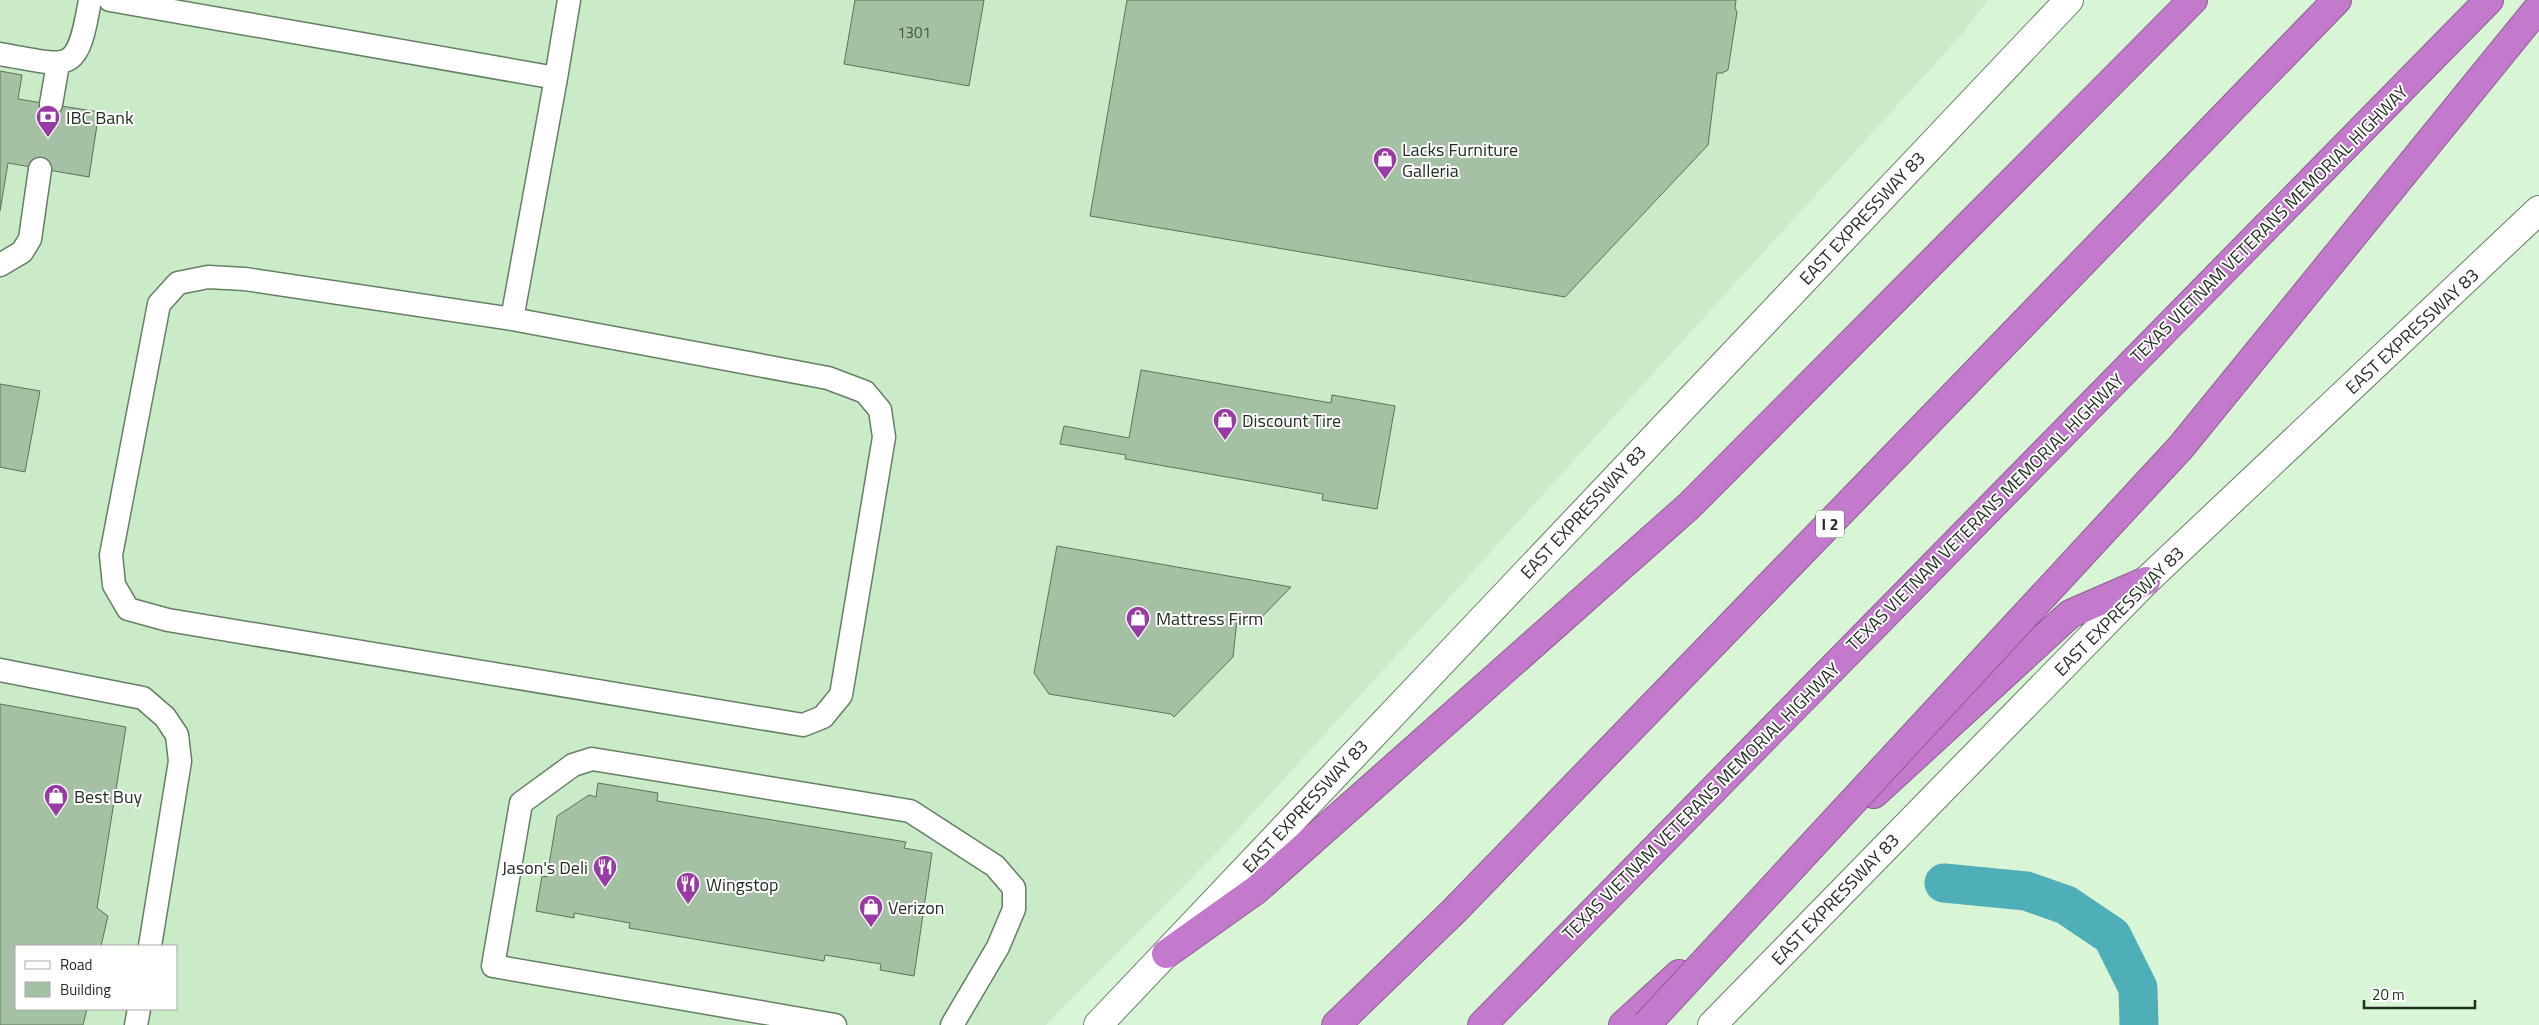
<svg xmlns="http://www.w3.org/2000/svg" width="2539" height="1025" viewBox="0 0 2539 1025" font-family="'Titillium Web',sans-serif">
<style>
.built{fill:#c9ebc7;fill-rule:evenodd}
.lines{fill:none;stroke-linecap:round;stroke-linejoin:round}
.canal{stroke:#4fafb8;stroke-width:39}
.building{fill:#a5c1a3;stroke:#5b7459}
.lane-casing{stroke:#657f63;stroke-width:25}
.secondary-casing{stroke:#657f63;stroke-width:30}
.highway-casing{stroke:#8c5f90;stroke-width:30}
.lane{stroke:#fff;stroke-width:22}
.secondary{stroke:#fff;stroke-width:28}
.highway{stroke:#c47acc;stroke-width:28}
.highway-bridge-casing{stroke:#8c5f90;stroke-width:30;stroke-linecap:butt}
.highway-bridge{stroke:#c47acc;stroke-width:28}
.labels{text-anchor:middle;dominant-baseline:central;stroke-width:4;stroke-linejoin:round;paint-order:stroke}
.number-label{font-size:15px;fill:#445342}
.shield{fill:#fff;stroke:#656d64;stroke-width:1}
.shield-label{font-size:16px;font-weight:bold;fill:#232e22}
.poi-label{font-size:18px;fill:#232e22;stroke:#fff;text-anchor:start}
.street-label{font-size:18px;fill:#232e22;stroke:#fff}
</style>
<rect width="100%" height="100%" fill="#d8f5d6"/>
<path class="built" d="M0,0h1988l-25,33 -741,814 -176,178h-1046zM16,946h160v63h-160z"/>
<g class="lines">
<path class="canal" d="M1944,883l82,8 40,14 46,31 26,52 1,37"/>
</g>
<path class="building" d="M855,0h129l-15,86 -125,-22z
M1127,0h609l-1,8 2,4 -9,58 -6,3h-5l-9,72 -143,152 -475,-81z
M0,71l22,4 -4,24 81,13 -10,65 -81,-14 -8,48z
M1141,370l190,33 1,-8 63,11 -18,103 -55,-9 1,-6 -198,-35 1,-4 -66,-11 4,-18 65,12z
M0,384l40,7 -15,81 -25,-5z
M1057,546l234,41 -34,35 -20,-2 -4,37 -59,60 -3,-3 -122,-20 -15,-21z
M0,704l126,23 -29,181 11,8 -7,30h-85v63h71l-4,16h-83z
M598,783l60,10 -1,8 249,41 -2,6 28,5 -18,123 -34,-6 1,-6 -56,-9 -1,6 -195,-33 1,-5 -56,-10v5l-38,-7 6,-35 5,1 10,-61 32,-21 7,2z"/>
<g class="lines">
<defs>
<path id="lane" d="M110,0l446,78 13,-78
M0,54c70,12 77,23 90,-54
M51,104l7,-40
M0,265l22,-13 8,-13 10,-70
M512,319l316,59 37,14 15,18 4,27 -43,258 -18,22 -20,8 -635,-105 -40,-11 -14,-24 -3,-30 48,-251 19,-21 30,-6 37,2 267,40 44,-241
M0,670l143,28 22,19 12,18 3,26 -30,185
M136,1025l3,-16
M835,1025l-342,-59 28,-163 52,-38 19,-6 318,52 85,55 19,22v21l-16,38 -46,78"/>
<path id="secondary" d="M1098,1025l971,-1025
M1712,1025l434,-444 393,-371"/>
<path id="highway" d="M1874,794l196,-180 76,-33
M1166,954l90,-64 433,-384 504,-506
M1336,1025l118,-114 883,-911
M1482,1025l1007,-1025
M1623,1025l56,-51"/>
</defs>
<use href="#lane" class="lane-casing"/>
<use href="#secondary" class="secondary-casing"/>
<use href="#highway" class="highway-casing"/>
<use href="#lane" class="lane"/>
<use href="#secondary" class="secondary"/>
<use href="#highway" class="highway"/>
<defs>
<path id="highway-bridge" d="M1646,1025l535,-578 358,-440"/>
</defs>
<use href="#highway-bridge" class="highway-bridge-casing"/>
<use href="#highway-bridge" class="highway-bridge"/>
</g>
<defs>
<symbol id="bank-pin" viewBox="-11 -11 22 30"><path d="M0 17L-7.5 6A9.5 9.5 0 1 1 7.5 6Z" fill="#993ba4" stroke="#fff"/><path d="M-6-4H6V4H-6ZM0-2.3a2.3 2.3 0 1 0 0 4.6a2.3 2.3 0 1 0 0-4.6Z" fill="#fff"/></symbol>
<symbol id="shop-pin" viewBox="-11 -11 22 30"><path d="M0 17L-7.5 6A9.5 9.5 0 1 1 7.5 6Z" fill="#993ba4" stroke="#fff"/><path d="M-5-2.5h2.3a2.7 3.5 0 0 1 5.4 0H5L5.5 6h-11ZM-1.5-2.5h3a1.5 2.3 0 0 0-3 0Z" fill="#fff"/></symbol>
<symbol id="restaurant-pin" viewBox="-11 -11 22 30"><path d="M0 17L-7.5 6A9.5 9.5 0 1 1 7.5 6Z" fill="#993ba4" stroke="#fff"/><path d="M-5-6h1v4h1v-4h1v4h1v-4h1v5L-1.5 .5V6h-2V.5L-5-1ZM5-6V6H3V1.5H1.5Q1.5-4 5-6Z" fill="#fff"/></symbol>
</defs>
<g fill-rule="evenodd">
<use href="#bank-pin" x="34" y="103" width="28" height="38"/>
<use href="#shop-pin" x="1371" y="145" width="28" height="38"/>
<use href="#shop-pin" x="1211" y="406" width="28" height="38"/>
<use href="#shop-pin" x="1124" y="604" width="28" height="38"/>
<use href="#shop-pin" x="42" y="782" width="28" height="38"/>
<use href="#restaurant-pin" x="591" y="853" width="28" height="38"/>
<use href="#restaurant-pin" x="674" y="870" width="28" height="38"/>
<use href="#shop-pin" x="857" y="893" width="28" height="38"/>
</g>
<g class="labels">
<g class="number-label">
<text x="914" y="32">1301</text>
</g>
<rect class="shield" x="1816" y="510.5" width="28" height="27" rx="4"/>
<g class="shield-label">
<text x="1830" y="524">I 2</text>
</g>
<g class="poi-label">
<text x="66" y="117">IBC Bank</text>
<text x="1402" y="149">Lacks Furniture<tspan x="1402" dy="21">Galleria</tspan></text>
<text x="1242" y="420">Discount Tire</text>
<text x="1156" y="618">Mattress Firm</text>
<text x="74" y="796">Best Buy</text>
<text x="588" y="867" text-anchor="end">Jason's Deli</text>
<text x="706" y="884">Wingstop</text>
<text x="888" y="907">Verizon</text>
</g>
<g class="street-label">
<text transform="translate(1862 218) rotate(-47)">EAST EXPRESSWAY 83</text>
<text transform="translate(2269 224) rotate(-45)">TEXAS VIETNAM VETERANS MEMORIAL HIGHWAY</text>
<text transform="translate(2412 331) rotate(-43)">EAST EXPRESSWAY 83</text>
<text transform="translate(1583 512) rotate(-47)">EAST EXPRESSWAY 83</text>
<text transform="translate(1985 512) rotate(-45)">TEXAS VIETNAM VETERANS MEMORIAL HIGHWAY</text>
<text transform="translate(2119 611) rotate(-45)">EAST EXPRESSWAY 83</text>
<text transform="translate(1701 801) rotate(-45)">TEXAS VIETNAM VETERANS MEMORIAL HIGHWAY</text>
<text transform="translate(1305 806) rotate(-47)">EAST EXPRESSWAY 83</text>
<text transform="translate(1835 899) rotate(-46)">EAST EXPRESSWAY 83</text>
</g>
</g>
<rect x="15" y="945" width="162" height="65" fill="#ffffff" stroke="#a7aba7"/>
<rect x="25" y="961" width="25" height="8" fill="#ffffff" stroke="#a7aba7"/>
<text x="60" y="970" font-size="15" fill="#232e22">Road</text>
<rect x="25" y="982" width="25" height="15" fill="#a5c1a3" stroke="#a7aba7"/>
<text x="60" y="995" font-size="15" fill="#232e22">Building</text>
<path d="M2364 1000v8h111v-8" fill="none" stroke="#232e22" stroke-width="2.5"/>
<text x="2372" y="1000" font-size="15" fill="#232e22" stroke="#ffffff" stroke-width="4" paint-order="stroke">20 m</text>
</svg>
